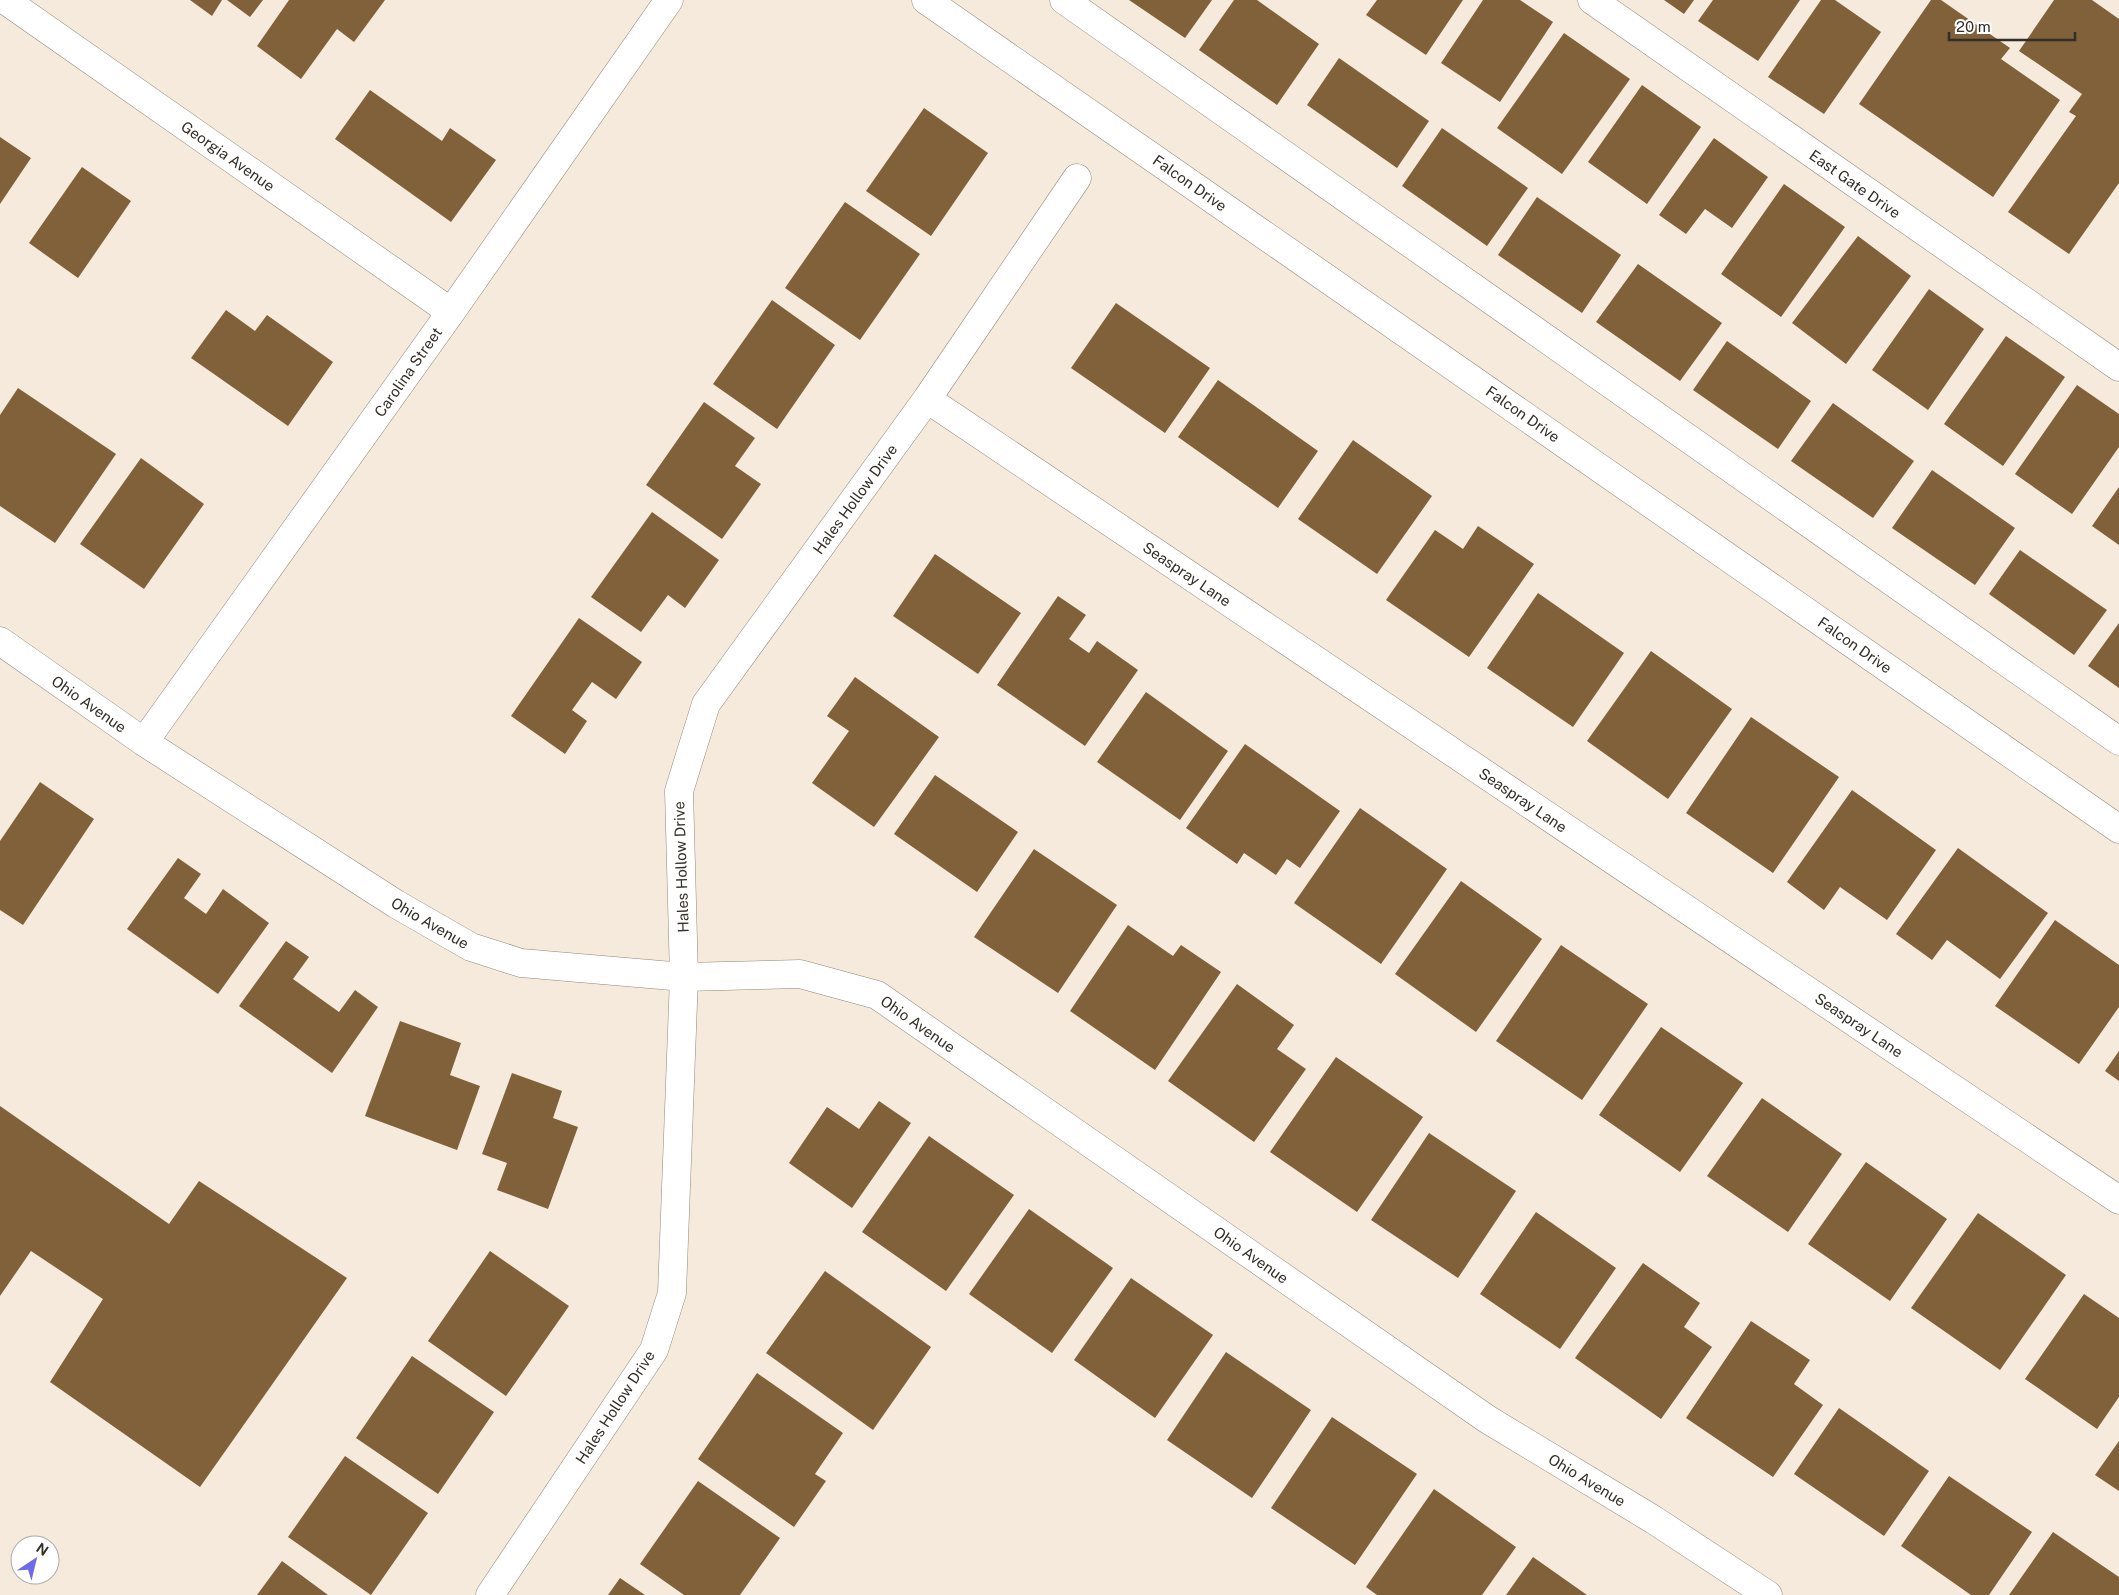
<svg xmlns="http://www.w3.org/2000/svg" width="2119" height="1595" viewBox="0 0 2119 1595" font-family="'Public Sans',sans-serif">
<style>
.building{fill:#806139}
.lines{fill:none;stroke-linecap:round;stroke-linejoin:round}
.street-casing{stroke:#92887b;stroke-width:29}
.street{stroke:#fff;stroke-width:28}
.labels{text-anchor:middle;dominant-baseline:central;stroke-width:5;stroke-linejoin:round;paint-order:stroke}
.street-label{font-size:15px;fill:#322e29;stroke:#fff}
</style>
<rect width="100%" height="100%" fill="#f5eadb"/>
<path class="building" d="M190,0h32l-10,16z
M227,0h36l-13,17z
M289,0h96l-31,42 -17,-13 -36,50 -44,-33z
M1129,0h83l-27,38z
M1234,0h23l62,44 -42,61 -78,-55z
M1377,0h86l-37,55 -60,-40z
M1483,0h37l33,22 -53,80 -59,-39z
M1664,0h30l-10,14z
M1713,0h87l-42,61 -60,-40z
M1821,0h14l46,32 -57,82 -56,-37z
M1931,0h10l69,48 -9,11 59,41 -67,97 -134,-93z
M2054,0h38l27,19v164l-50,71 -61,-42 68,-96 -7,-4 13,-18 -63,-43z
M1564,33l66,46 -68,95 -65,-46z
M1339,58l90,63 -32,47 -90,-63z
M1642,85l59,42 -54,77 -59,-42z
M370,90l72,51 8,-13 46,32 -45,62 -116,-83z
M924,108l64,45 -57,83 -65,-45z
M1442,128l86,60 -41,58 -85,-60z
M0,137l31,21 -31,46z
M1714,138l54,39 -36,51 -27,-19 -19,25 -27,-19z
M82,167l49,34 -53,77 -49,-35z
M1784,184l61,43 -64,90 -60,-43z
M1537,197l84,58 -39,58 -84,-58z
M845,202l75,52 -60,86 -75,-52z
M1858,236l53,40 -65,88 -54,-41z
M1638,264l84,59 -42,58 -84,-59z
M1929,289l55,40 -56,81 -56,-40z
M772,300l63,45 -58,84 -64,-45z
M1116,303l94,65 -45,65 -94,-65z
M226,310l29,21 12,-16 66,47 -45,64 -97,-68z
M2006,336l59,41 -62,89 -59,-42z
M1727,341l84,60 -33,48 -85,-59z
M1218,380l100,71 -40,57 -100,-71z
M2077,385l42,29v33l-47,67 -57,-40z
M18,388l98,66 -61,89 -55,-37v-91z
M704,402l51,36 -20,28 26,18 -39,55 -76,-54z
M1833,403l81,58 -41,57 -82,-57z
M1353,440l79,56 -55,78 -79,-55z
M141,458l63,46 -60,85 -64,-45z
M1932,470l83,58 -40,57 -83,-57z
M2119,487v58l-27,-19z
M652,512l67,48 -34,48 -17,-13 -27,37 -50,-35z
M1478,526l56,38 -65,93 -83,-57 49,-70 28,19z
M2020,550l87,60 -33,45 -85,-61z
M935,554l86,59 -43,61 -85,-58z
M1538,593l86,60 -51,74 -86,-59z
M1058,596l28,19 -17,24 20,14 8,-12 41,29 -53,76 -88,-61z
M579,618l63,44 -26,37 -24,-17 -20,28 15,11 -22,33 -54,-38z
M2119,623v65l-31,-22z
M1651,651l81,58 -64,90 -81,-58z
M855,677l84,60 -65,90 -62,-44 37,-52 -22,-15z
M1146,692l82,59 -48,69 -83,-58z
M1751,717l88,60 -66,96 -87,-60z
M1245,744l95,67 -40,57 -13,-9 -11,16 -32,-22 -7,11 -51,-36z
M935,775l83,57 -41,60 -83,-58z
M40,782l54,37 -71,106 -23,-15v-69z
M1852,790l84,60 -49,70 -47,-33 -16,23 -37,-28z
M1360,808l87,61 -66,95 -87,-61z
M1958,848l90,65 -48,66 -53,-39 -15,20 -36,-26z
M1034,849l83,56 -59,88 -84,-56z
M178,858l23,16 -17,24 22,16 17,-25 46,34 -51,71 -91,-65z
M1461,881l81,58 -66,93 -81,-58z
M2055,920l64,45v42l-40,57 -84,-58z
M1128,925l45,31 8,-11 40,27 -66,98 -85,-59z
M286,941l23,16 -16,22 46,33 16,-22 23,17 -46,66 -93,-67z
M1561,945l87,59 -66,96 -86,-59z
M1237,984l57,41 -17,24 29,20 -52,73 -86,-61z
M400,1021l61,22 -11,32 30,11 -23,64 -92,-34z
M1661,1027l82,56 -63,89 -81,-57z
M2119,1051v30l-14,-10z
M1336,1057l87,60 -66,95 -87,-60z
M512,1073l50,18 -9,27 25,9 -30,82 -51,-19 10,-27 -25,-9z
M1762,1098l80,56 -54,78 -81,-56z
M879,1101l32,22 -59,85 -63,-45 38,-56 32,22z
M0,1106l169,118 30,-43 148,97 -147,209 -150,-105 53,-83 -72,-48 -31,45z
M1429,1133l87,58 -58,87 -87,-58z
M929,1136l85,59 -68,96 -84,-59z
M1866,1162l81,57 -57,82 -82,-57z
M1029,1209l84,59 -61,85 -83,-59z
M1536,1212l80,56 -56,81 -80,-55z
M1978,1213l88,62 -66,95 -89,-62z
M490,1251l79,55 -63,90 -78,-55z
M1643,1263l57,40 -16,24 28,20 -51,72 -86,-61z
M825,1271l106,76 -58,83 -107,-77z
M1131,1278l82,57 -58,83 -81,-58z
M2084,1294l35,24v79l-22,32 -72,-50z
M1751,1321l59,39 -16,24 29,21 -50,72 -87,-59z
M1226,1352l85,58 -59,88 -85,-58z
M412,1356l82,56 -56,82 -82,-56z
M757,1373l86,60 -28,41 11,7 -32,46 -96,-68z
M1839,1408l90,63 -45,65 -90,-62z
M1332,1417l85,57 -62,91 -84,-57z
M2119,1441v50l-24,-16z
M345,1456l83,57 -57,82 -83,-58z
M1949,1476l83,56 -43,63h-18l-70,-49z
M698,1481l82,57 -40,57h-56l-44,-31z
M1434,1489l82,58 -34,48h-105l-11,-8z
M2053,1532l66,45v18h-110z
M1533,1557l54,38h-81z
M282,1561l46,34h-71z
M620,1578l25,17h-37z"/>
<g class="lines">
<defs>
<path id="street" d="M5,0l446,312
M926,0l1193,829
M1064,0l1055,741
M1592,0l527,367
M927,399l1192,801
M0,641l144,101 252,162 75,43 50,16 163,14 116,-3 77,21 610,424 167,101 114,75
M144,742l307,-430 218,-312
M490,1595l164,-245 18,-57 12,-316 -5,-186 27,-87 221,-305 150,-221"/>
</defs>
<use href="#street" class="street-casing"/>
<use href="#street" class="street"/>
</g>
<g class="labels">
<g class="street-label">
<text transform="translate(228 156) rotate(35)">Georgia Avenue</text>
<text transform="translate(1190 183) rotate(35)">Falcon Drive</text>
<text transform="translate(1855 184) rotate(35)">East Gate Drive</text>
<text transform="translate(408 372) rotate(-55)">Carolina Street</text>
<text transform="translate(1523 414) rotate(35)">Falcon Drive</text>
<text transform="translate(855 499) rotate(-54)">Hales Hollow Drive</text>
<text transform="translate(1187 574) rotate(34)">Seaspray Lane</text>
<text transform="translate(1855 645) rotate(35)">Falcon Drive</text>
<text transform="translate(89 704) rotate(35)">Ohio Avenue</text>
<text transform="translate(1523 800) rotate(34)">Seaspray Lane</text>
<text transform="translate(681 867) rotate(-92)">Hales Hollow Drive</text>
<text transform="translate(430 923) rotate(30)">Ohio Avenue</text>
<text transform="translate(918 1024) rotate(35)">Ohio Avenue</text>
<text transform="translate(1859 1025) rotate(34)">Seaspray Lane</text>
<text transform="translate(1251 1255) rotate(35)">Ohio Avenue</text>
<text transform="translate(615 1407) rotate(-57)">Hales Hollow Drive</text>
<text transform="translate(1587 1480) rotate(31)">Ohio Avenue</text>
</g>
</g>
<g transform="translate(35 1560) rotate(35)"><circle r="24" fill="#ffffff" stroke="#adaba9"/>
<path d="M0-4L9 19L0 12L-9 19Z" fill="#6d6be5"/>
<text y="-8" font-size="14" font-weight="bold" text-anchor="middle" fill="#322e29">N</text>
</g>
<path d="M1949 32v8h126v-8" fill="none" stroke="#322e29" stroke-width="2.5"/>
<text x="1956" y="32" font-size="15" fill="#322e29" stroke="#ffffff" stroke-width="4" paint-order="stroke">20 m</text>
</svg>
